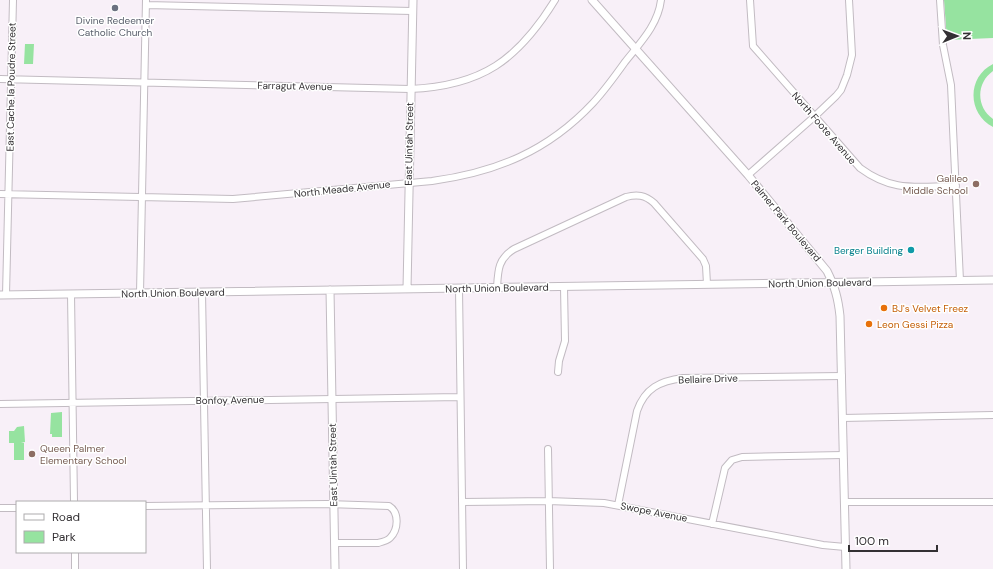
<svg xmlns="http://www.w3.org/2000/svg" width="993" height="569" viewBox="0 0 993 569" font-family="'DM Sans',sans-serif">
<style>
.green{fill:#96e3a0}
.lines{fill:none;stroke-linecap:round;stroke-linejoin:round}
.minor-casing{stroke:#c2bbc2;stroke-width:8}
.major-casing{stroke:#c2bbc2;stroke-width:9}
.minor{stroke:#fff;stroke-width:6}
.major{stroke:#fff;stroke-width:7}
.worship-dot{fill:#6b7280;stroke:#fff;stroke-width:1.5}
.education-dot{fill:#8d6e63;stroke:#fff;stroke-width:1.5}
.culture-dot{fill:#0f9aa8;stroke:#fff;stroke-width:1.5}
.food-dot{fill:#e8710a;stroke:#fff;stroke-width:1.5}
.labels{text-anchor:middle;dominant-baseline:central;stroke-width:3;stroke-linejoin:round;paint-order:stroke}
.worship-label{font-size:10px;fill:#5b616d;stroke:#fff}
.street-label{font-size:10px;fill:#333033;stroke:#fff}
.education-label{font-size:10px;fill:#785e54;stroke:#fff;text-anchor:end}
.culture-label{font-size:10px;fill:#0d838f;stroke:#fff;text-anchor:end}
.food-label{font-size:10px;fill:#c56008;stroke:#fff;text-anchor:start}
</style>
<rect width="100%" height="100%" fill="#f8f0f8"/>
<path class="green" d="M944,0h49v38l-46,2z
M25,44h9l-1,20h-9z
M993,64v7c-17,12 -17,36 0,48v8c-26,-14 -26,-50 0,-63z
M62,412v25h-10v-3h-2l1,-21z
M24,426l1,16 -4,1h3v17h-10v-17h-5v-12h5l3,-4z"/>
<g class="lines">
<defs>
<path id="minor" d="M750,0l3,46 107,122c34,25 57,18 96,18
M940,0l3,45 8,40 9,196
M146,5l266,6
M0,79l410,10c72,-3 108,-29 145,-89
M748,175l66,-58 22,-21 5,-6 6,-15 5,-20 -3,-55
M0,194l233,5 199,-18c65,-9 116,-30 161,-78 12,-13 22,-27 32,-41 15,-19 33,-37 36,-62
M497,288c1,-18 1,-29 17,-39l112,-52c11,-3 19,-2 28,6l49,56 3,7 1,18
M459,289l4,280
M202,292l5,277
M140,293l6,-293
M71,294l3,208
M6,295l7,-295
M558,372l1,-11 6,-20 -1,-54
M0,404l460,-7
M842,418l151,-3
M548,449l2,120
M462,502l86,-1 56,2 219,42 22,2
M844,502h149
M618,505l19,-94c8,-23 23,-30 46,-33l159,-2
M145,506l182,-2 62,2c10,6 10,23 1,32 -3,3 -8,4 -12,5h-43
M0,508h17
M712,524l13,-56 7,-8 10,-3 101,-2
M75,552v17"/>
<path id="major" d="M592,0l156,175 79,96c8,16 11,27 13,45l6,253
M407,289l6,-289
M330,290l5,279
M0,295l993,-15"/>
</defs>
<use href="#minor" class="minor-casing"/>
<use href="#major" class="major-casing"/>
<use href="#minor" class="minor"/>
<use href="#major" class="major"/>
</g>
<circle class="worship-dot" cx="115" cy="8" r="4"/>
<g class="education-dot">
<circle cx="976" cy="184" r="4"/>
<circle cx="32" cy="454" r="4"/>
</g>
<circle class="culture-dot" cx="911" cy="250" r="4"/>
<g class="food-dot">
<circle cx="884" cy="308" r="4"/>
<circle cx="869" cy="324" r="4"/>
</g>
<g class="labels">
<g class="worship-label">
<text x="115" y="20">Divine Redeemer<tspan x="115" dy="12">Catholic Church</tspan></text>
</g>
<g class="street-label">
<text transform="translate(295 86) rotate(1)">Farragut Avenue</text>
<text transform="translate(11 87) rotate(-89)">East Cache la Poudre Street</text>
<text transform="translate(824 128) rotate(49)">North Foote Avenue</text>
<text transform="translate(409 144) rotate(-89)">East Uintah Street</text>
<text transform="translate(342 189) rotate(-6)">North Meade Avenue</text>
<text transform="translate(786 221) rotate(50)">Palmer Park Boulevard</text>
<text transform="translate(820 283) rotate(-1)">North Union Boulevard</text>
<text transform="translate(497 288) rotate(-1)">North Union Boulevard</text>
<text transform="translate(173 293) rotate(-1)">North Union Boulevard</text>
<text transform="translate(708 379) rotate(-2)">Bellaire Drive</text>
<text transform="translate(230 400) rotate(-1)">Bonfoy Avenue</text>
<text transform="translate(333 465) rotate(-91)">East Uintah Street</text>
<text transform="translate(654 512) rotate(11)">Swope Avenue</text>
</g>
<g class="education-label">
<text x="968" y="178">Galileo<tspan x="968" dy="12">Middle School</tspan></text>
<text x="40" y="448" text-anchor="start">Queen Palmer<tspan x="40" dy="12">Elementary School</tspan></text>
</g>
<g class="culture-label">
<text x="903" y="250">Berger Building</text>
</g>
<g class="food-label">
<text x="892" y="308">BJ's Velvet Freez</text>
<text x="877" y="324">Leon Gessi Pizza</text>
</g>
</g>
<rect x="16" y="501" width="130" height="52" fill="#ffffff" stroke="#adacad"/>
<rect x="24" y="514" width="20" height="6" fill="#ffffff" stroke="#adacad"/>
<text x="52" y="521" font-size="12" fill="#333033">Road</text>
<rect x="24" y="531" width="20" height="12" fill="#96e3a0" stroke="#adacad"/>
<text x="52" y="541" font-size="12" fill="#333033">Park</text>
<g transform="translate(957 36) rotate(89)" stroke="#ffffff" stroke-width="3" paint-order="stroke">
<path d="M0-3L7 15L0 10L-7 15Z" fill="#333033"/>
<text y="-6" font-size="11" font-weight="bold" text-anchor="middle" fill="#333033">N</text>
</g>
<path d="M849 545v6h88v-6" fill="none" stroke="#333033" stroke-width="2"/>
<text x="855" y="545" font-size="12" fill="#333033" stroke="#ffffff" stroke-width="3" paint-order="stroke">100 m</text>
</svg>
